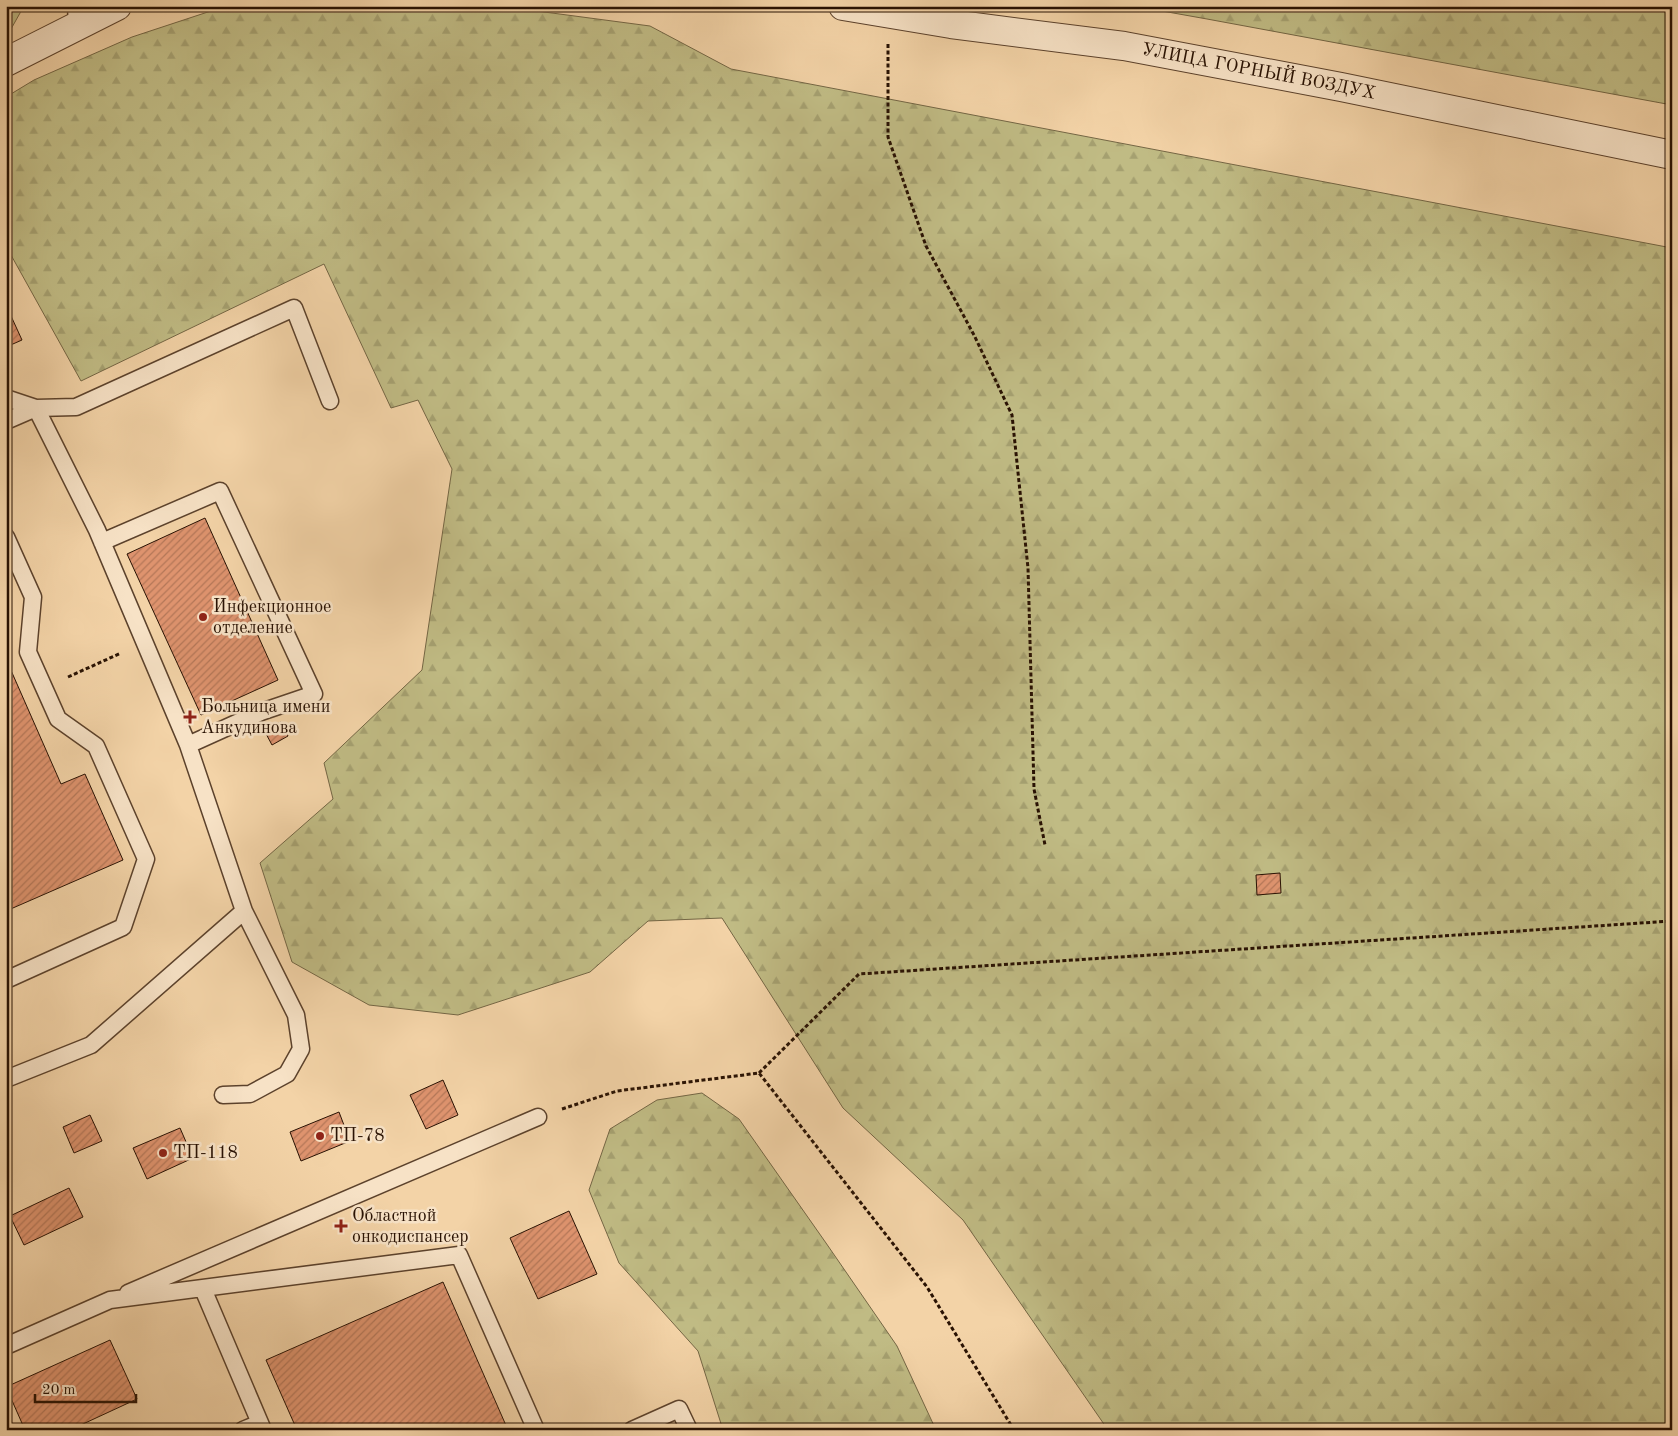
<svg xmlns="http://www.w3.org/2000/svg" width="1678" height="1436" viewBox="0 0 1678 1436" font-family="'Old Standard TT',serif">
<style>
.forest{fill:url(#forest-firs);stroke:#746644}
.park{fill:url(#park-tufts);stroke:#746644}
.building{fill:url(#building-hatch);stroke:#291203}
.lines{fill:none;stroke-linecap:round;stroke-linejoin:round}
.lane-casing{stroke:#5c422c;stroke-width:19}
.street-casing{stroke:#5c422c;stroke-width:30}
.path{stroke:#291203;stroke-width:3;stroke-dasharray:4 2.5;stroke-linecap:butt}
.lane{stroke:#f7e2c6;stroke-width:16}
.street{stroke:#f7e2c6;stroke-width:28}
.poi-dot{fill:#8f2418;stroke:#f7e2c6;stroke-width:2}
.labels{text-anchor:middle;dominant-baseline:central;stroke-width:5;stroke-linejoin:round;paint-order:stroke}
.street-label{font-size:18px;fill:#291203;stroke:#f7e2c6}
.poi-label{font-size:18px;fill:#291203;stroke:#f7e2c6;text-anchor:start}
</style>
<defs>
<pattern id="forest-firs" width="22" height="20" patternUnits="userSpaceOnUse" patternTransform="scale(1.25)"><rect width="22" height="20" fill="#c0bb84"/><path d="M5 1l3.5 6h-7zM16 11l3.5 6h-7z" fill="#a5a070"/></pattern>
<pattern id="park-tufts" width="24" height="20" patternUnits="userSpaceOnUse" patternTransform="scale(1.25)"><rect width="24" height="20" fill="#c0bb84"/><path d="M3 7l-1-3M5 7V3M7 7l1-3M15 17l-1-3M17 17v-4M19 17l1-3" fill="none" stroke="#a5a070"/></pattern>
<pattern id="building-hatch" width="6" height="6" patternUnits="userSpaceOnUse" patternTransform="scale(1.25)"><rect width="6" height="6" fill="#de936e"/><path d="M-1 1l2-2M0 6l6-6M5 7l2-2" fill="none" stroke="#b47758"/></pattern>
</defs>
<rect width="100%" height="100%" fill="#f3d3a7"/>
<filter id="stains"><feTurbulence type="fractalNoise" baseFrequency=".004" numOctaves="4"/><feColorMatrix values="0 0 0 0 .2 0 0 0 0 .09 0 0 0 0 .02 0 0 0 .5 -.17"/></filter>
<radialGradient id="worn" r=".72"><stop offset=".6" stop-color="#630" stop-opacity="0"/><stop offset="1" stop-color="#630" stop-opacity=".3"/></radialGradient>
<path class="forest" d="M226,6h273l151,20 81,43 941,179v1182h-564l-145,-210 -120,-112 -121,-190 -74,3 -58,51 -132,43 -89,-10 -77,-43 -32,-99 73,-64 -9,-36 98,-93 30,-201 -34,-69 -27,8 -67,-144 -243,117 -75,-135v-149l28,-17 98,-43z
M1134,6h538v99l-465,-86z
M702,1093l37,26 87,124 71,103 39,84h-213l-25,-79 -79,-88 -30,-73 21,-61 47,-29z"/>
<path class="park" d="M6,6h18l-13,23 -5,3z"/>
<path class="building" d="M6,305l16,35 -16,7z
M205,518l73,162 -77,35 -74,-161z
M6,659l55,125 24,-10 38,86 -117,51z
M281,722l7,14 -16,9 -8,-15z
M1280,873l1,20 -24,2 -1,-20z
M443,1080l15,35 -32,14 -16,-34z
M339,1112l11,29 -49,20 -11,-29z
M90,1115l12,26 -28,12 -11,-26z
M180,1128l13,30 -46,21 -14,-31z
M69,1188l14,29 -59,28 -14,-29z
M569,1211l28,63 -59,25 -28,-61z
M443,1282l65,148h-211l-31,-70z
M110,1340l27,59 -67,31h-45l-19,-43z"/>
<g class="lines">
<defs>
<path id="lane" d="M76,6l1,19
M6,398l30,10 40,-1 218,-99 36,93
M6,421l30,-13 61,122 91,215
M6,537l27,60 -5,55 30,67 38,27 50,113 -23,68 -117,53
M6,1079l85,-34 153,-134 -56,-166 73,-33 53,-18 -94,-203 -118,51
M223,1095l27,-1 37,-20 14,-25 -5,-34 -52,-104
M203,1289l60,141
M128,1293l410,-176
M6,1346l104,-46 349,-45 77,175
M243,1430l17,-7
M632,1430l47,-21 10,21"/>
<g id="street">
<path id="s1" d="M843,6l108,18 173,22 217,41 331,68"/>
<path d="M6,62l111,-56"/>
</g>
</defs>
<use href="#lane" class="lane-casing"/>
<use href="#street" class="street-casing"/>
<path class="path" d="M888,44v93l38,109 48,89 38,80 16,153 6,221 11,56
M68,677l53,-24
M759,1073l100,-99 813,-53
M562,1109l55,-18 142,-18 168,214 87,143"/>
<use href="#lane" class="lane"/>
<use href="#street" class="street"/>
</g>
<g class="poi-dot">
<circle cx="203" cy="617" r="5"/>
<path d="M187.5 709.5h5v5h5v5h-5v5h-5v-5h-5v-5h5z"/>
<circle cx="320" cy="1136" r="5"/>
<circle cx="163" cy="1153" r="5"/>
<path d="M338.5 1218.5h5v5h5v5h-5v5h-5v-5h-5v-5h5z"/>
</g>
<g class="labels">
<g class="street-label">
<text stroke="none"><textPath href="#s1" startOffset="421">УЛИЦА ГОРНЫЙ ВОЗДУХ</textPath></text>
</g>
<g class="poi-label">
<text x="213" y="607">Инфекционное<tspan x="213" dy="21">отделение</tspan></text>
<text x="201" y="707">Больница имени<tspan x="201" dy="21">Анкудинова</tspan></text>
<text x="330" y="1136">ТП-78</text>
<text x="173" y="1153">ТП-118</text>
<text x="352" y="1216">Областной<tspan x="352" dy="21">онкодиспансер</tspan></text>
</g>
</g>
<rect width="1678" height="1436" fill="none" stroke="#f3d3a7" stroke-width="25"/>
<rect x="8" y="8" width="1663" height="1421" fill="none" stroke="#291203" stroke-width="2.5"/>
<rect x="12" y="12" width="1653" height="1411" fill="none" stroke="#291203"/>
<path d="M35 1394v8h101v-8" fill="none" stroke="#291203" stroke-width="2.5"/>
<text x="42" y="1394" font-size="15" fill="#291203" stroke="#f7e2c6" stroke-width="4" paint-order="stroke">20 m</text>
<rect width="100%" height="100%" filter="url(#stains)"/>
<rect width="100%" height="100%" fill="url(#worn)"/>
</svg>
